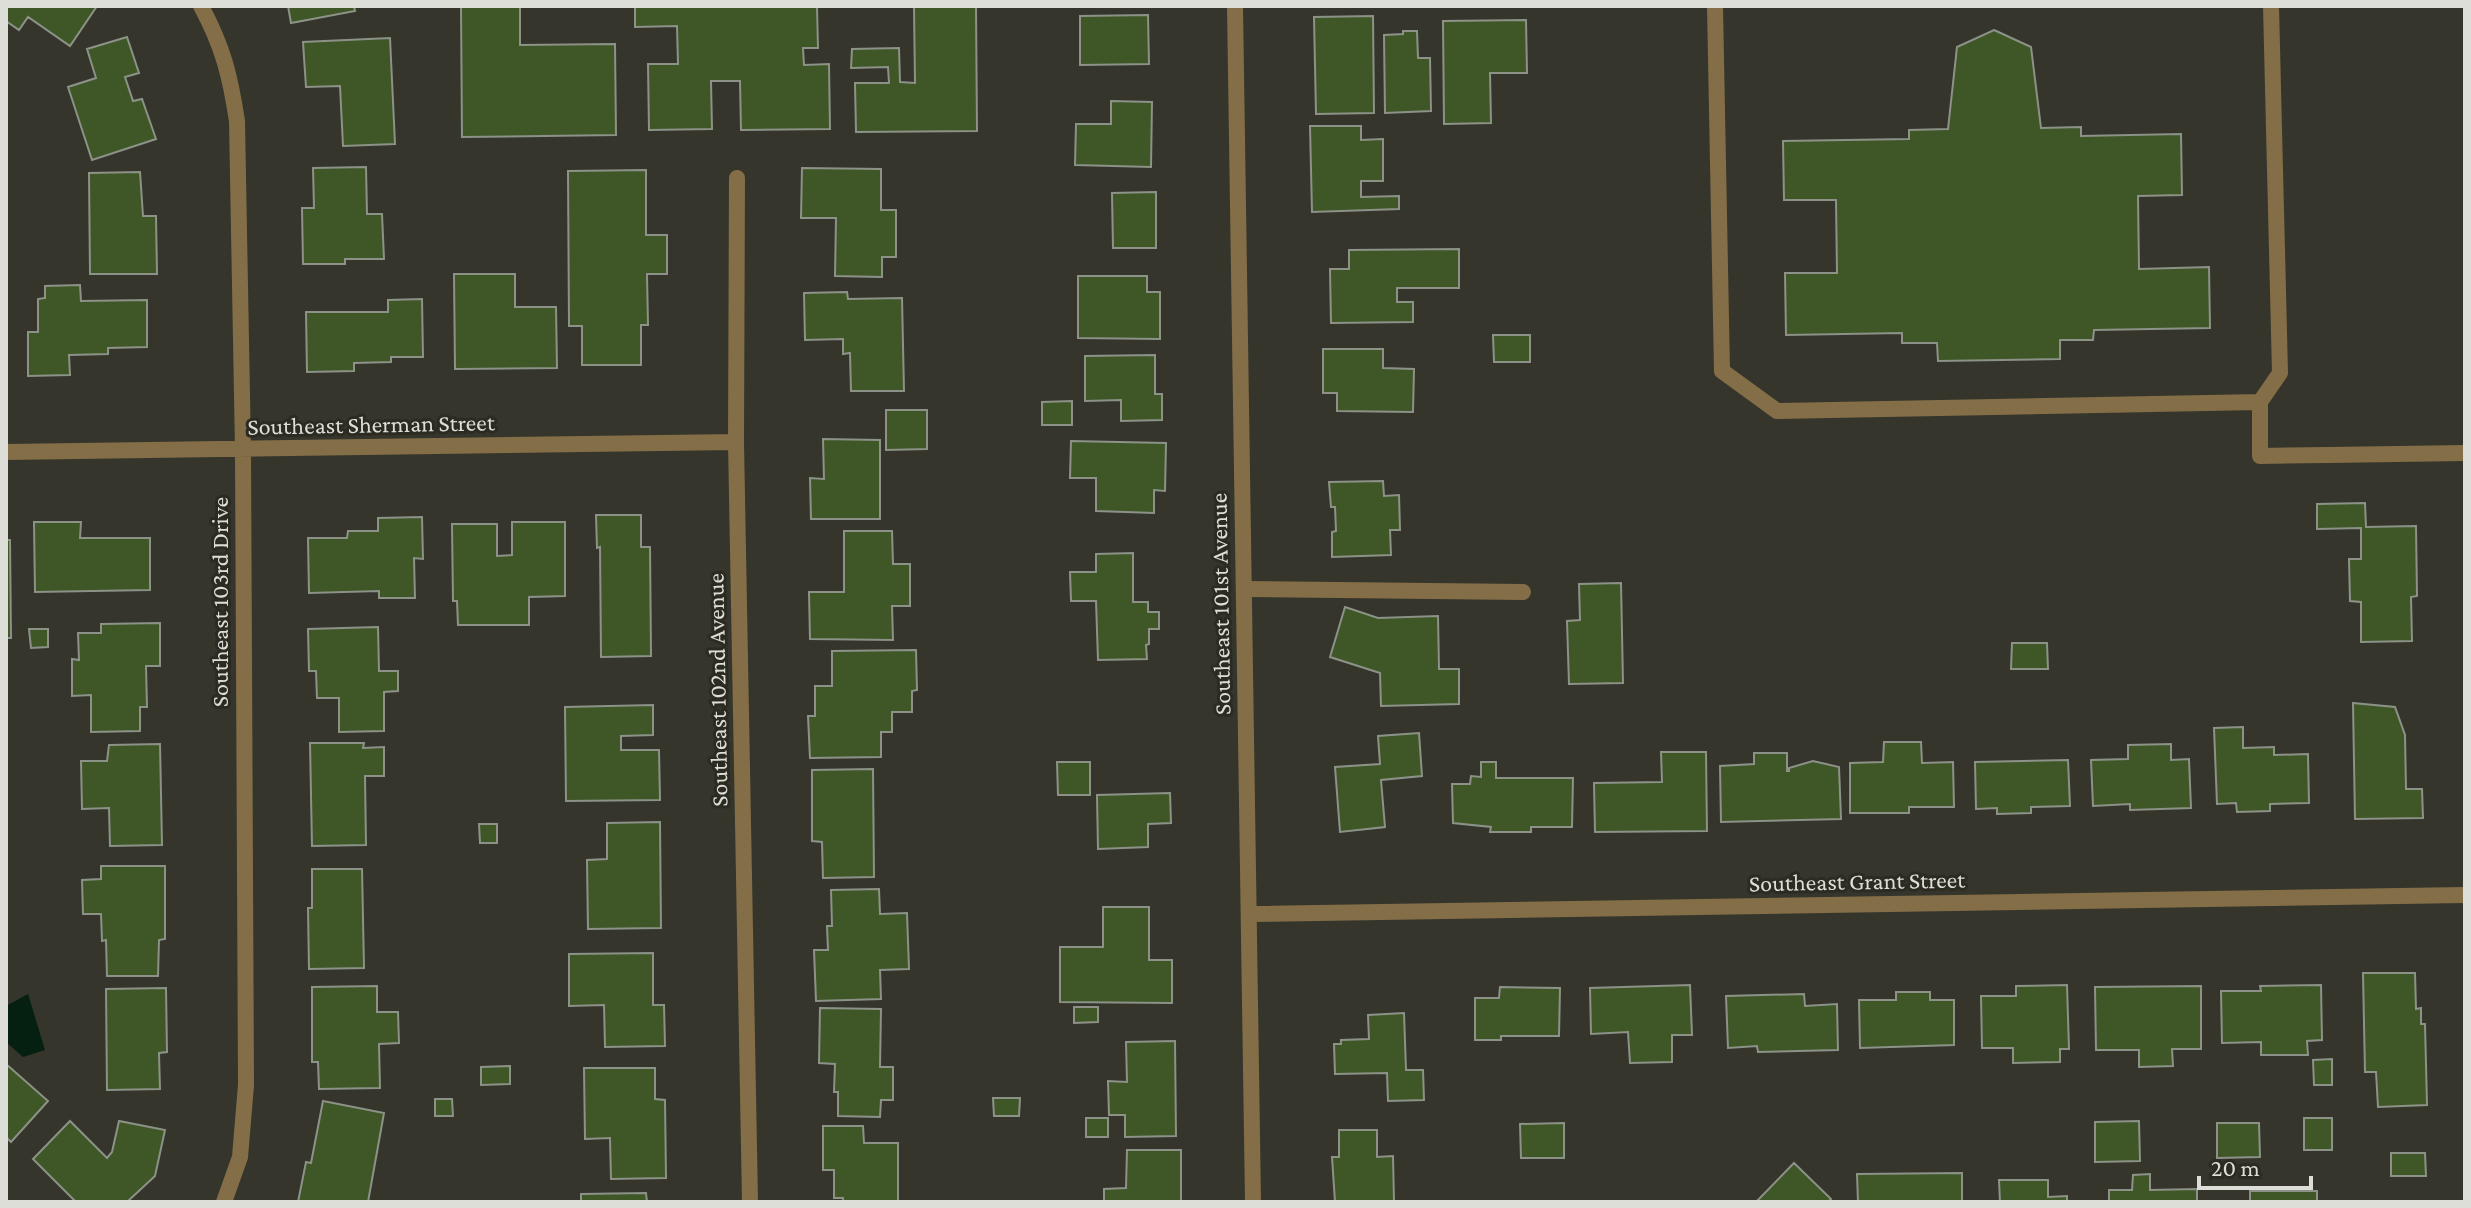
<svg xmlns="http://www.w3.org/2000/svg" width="2471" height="1208" viewBox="0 0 2471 1208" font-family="'Crimson Pro',serif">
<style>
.water{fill:#052010}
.building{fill:#3f5627;stroke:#8c9288;stroke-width:2}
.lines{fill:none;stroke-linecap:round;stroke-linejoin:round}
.service{stroke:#836e47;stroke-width:16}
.minor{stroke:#836e47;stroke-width:16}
.labels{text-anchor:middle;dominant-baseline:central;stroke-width:6;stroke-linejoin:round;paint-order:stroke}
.street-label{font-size:24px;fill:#deded9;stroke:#2b2b22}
</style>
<rect width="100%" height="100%" fill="#35352c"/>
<path class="water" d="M28,994l17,56 -22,7 -17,-15v-36z"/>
<path class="building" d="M6,6h91l-27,40 -42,-29 -9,13 -13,-9z
M288,6h66l1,5 -64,12z
M461,6h59v39l95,-1 1,91 -154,2z
M635,6h182l1,42h-15l1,17 25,-1 1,65 -89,1 -1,-49h-29l1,48 -63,1 -1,-66h30l-1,-38 -42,1z
M914,6h62l1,125 -121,1 -1,-49h34l-1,-16 -37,1 1,-19 47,-1 1,34 15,1z
M1148,15l1,49 -69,1v-49z
M1373,16l1,97 -58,1 -2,-97z
M1526,20l1,53h-37l1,50 -47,1 -1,-103z
M1994,30l37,17 10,81 40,-1v9l100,-2 1,61 -44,1 1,73 70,-2 1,61 -116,2 -1,10h-33v19l-122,2 -1,-18h-35v-10l-116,2 -1,-62h52l-1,-73h-52l-1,-59 126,-2v-9l39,-1 9,-82z
M1403,31h14l1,27h12l1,53 -46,2 -1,-78 19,-1z
M127,37l12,36 -14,4 8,24 9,-2 14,40 -64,21 -24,-73 28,-9 -9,-29z
M390,38l5,106 -52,2 -3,-60 -34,1 -3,-45z
M1111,101l41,1 -1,65 -76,-2 1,-41h35z
M1310,126h51v14l22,-1v42h-22v16l38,-1v13l-87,3z
M366,167l1,47h15l2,45h-39v5h-42l-1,-56h12l-1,-40z
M802,168l79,1v41h15v47h-14v20l-47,-1 1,-58h-35z
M646,170v65h21v39h-20l1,51h-7v40h-59v-39h-13l-1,-155z
M140,172l3,44h13l1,58h-67l-1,-101z
M1156,192v56h-43l-1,-55z
M1459,249v39h-62v14h16v20l-82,1 -1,-54h19v-19z
M454,274h61v33h41l1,61 -102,1z
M1078,276h69v16h13v47l-82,-1z
M80,285l1,16 66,-1v47l-39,1v6l-39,1 1,20 -42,1v-44h10v-33l7,-1v-12z
M847,292l1,7 54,-1 2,93h-53l-1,-38 -7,1v-15l-38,1 -1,-47z
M422,299l1,58h-32v5l-37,1v8l-47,1 -1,-60h82v-12z
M1493,335h37v27h-36z
M1323,349h60v19l31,1 -1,43 -76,-1v-18h-14z
M1155,355v39h7v26l-41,1v-21l-36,1v-45z
M1072,401v24h-30v-23z
M886,410h41v39l-41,1z
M823,439l57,1v79h-69l-1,-41 14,1z
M1071,441l95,2 -1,48 -11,-1v23l-58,-2v-33h-26z
M1383,481l1,15 15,-1 1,35h-10l1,25 -59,2v-25l4,-1 -1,-24h-4l-2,-25z
M2365,503l1,24 50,-1 1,70 -6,1 1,44 -51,1v-40l-11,-1 -1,-42h12v-31l-44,1v-25z
M596,515h45v32h9l1,109 -50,1 -1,-110 -3,1z
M422,517l1,42 -9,-1 1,40h-36v-7l-70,2 -1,-55h39l1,-7h30v-13z
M34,522h47l-1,16h70v52l-115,2z
M512,522h53v74l-36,1v28h-71l-1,-24h-4l-1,-77h45v32l15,-1z
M844,531h48l1,33h17v42h-18l1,34 -83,-1 -1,-47h35z
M6,540h4l1,98h-5z
M1133,553v49h15v10h11v17h-10v15l-3,1 1,14 -49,1 -2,-59h-25l-1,-29h26v-18z
M1621,583l2,100 -54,1 -2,-63 13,-1 -1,-36z
M1345,607l33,11 60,-2 1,53h20v35l-78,2 -1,-33 -50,-16z
M160,623v43h-14l1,41h-7v24l-49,1v-37l-19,1v-37l7,1 -1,-27h23v-9z
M378,627l1,44h19v20l-14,1v39l-45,1v-34h-22l-1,-27h-7l-1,-42z
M29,629h19v18l-17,1z
M2012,643h35l1,26h-37z
M916,650l1,40 -5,1v21h-20v20h-11v25l-71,1 -2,-42h7v-30h17v-35z
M2353,703l42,4 10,28 1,54h16l1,29 -68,1z
M653,705v30l-32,1v14h38l1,50 -94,1 -1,-94z
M2243,727v21l31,-1v8l34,-1 1,49 -39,1v7l-33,1 -1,-9 -19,1 -3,-76z
M1419,733l3,43 -41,4 4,47 -45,5 -5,-65 45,-3 -2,-28z
M1884,742h37l1,21 31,-1 1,45h-45v6h-59v-50l33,-1z
M310,743h54l-1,5 21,-1v29h-19l1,69 -54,1z
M160,744l2,101 -52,1 -1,-38 -27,1 -1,-48h26l2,-16z
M2171,744v16l18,-1 2,49 -61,2v-6l-37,2 -2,-46 37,-1v-14z
M1661,752h45l1,79 -112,1 -1,-49 68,-1z
M1754,753h33v18h2v-3l24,-7 26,6 2,52 -120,3 -1,-56 34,-2z
M2068,760l2,46 -39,1v6l-34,1v-6l-21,1 -1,-47z
M1057,762h33v33h-32z
M1481,762h15v16h77l-1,49h-41v5h-41l1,-5 -38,-4 -1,-39h18l1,-8 10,1z
M873,769l1,108 -51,1 -1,-36 -10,-1v-71z
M1170,793l1,30 -23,1v23l-50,2 -1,-54z
M660,822l1,106 -73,1 -1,-69 20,-1v-36z
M479,824h18v19h-17z
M101,866h64v73l-6,1 -1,36h-51l-1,-36 -4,1 -1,-27h-18l-1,-34 19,-1z
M312,869h50l2,99 -55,1 -1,-61h4z
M879,889l1,25 27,-1 2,56 -29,1 1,29 -65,2 -2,-51h14l-1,-24h5l-1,-36z
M1103,907h46v53h23v43l-112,-1v-55h43z
M653,953v52h11l1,41 -60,1 -1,-42 -35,1v-52z
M2363,973h52l1,36 5,-1v16h4l2,81 -49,2 -2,-35h-11z
M1690,985l2,50h-20v27l-42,1 -2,-31 -37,2 -1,-46z
M2067,985l2,64h-9v13l-47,1v-15h-31l-1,-52h35v-10z
M2321,985l1,55 -15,1 1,14h-47v-13l-39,1 -1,-52h40l-1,-5z
M377,986v26h21l1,31 -20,1 1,44 -61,1 -1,-27h-6v-75z
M2201,986v63h-29l1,17 -34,1v-17h-43l-1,-63z
M1500,987l60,1 -1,48h-58v4h-26v-42h24z
M166,988l1,64 -8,1 1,36 -53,1 -1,-101z
M1896,992h34v8h24v45l-94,3 -1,-48h37z
M1804,994l1,12 32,-2 1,46 -80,2 -1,-6 -29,2 -2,-52z
M1074,1007h24v15l-24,1z
M820,1008l61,1 -1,58h13v33h-12l-1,17 -42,-1v-24h-4l1,-28 -16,-1z
M1404,1013l2,57h17l1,30 -36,1 -1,-28 -52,1 -1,-30h7v-4l28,-1 -1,-24z
M1175,1041l1,95 -51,1v-22h-16l-1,-34 19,1 -1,-40z
M2332,1059v26h-18l-1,-25z
M6,1064l42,37 -37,41 -5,-5z
M510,1066v18l-29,1v-18z
M584,1068h71v31l10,1 1,78 -55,1 -1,-41 -25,1z
M993,1098h27l-1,18h-25z
M435,1099h17l1,17h-18z
M323,1101l61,12 -16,89h-70l8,-40 5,1z
M1086,1118h22v19h-22z
M2304,1118h28v32h-28z
M70,1121l37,37 5,-6 7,-31 46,9 -10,46 -28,26h-51l-43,-43z
M2139,1121l1,40 -45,1v-40z
M1564,1123v35h-43l-1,-34z
M2217,1123h42l1,34 -43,1z
M823,1126h40l1,17h34v59h-55v-4h-9v-28h-11z
M1339,1130h38v27l16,-1 1,46h-59l-3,-45h7z
M1127,1150h54v52h-77v-13l22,-1z
M2391,1153h34l1,23h-35z
M1794,1163l37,36 -3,3h-72z
M1962,1173v29h-104l-1,-28z
M2150,1174v16l47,-1v13h-88v-12h23l1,-15z
M1999,1180h49v17l19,-1v6h-67z
M2250,1191h67v11h-67z
M646,1193l1,9h-66v-8z"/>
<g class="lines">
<path class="service" d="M1715,6l7,365 55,40 483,-9 20,-29 -9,-367
M2260,402v54l68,-1
M1244,589l279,3"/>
<path class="minor" d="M201,6c22,41 29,69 36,115l6,329 3,635 -6,72 -16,45
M1235,6l18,1196
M737,178l-1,264 14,760
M6,452l730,-10
M2328,455l137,-2
M1249,914l1216,-19"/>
</g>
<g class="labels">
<g class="street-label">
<text transform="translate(371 424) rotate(-1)">Southeast Sherman Street</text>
<text transform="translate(219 602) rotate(-90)">Southeast 103rd Drive</text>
<text transform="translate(1220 604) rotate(-91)">Southeast 101st Avenue</text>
<text transform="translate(717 690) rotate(-91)">Southeast 102nd Avenue</text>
<text transform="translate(1857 881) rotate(-1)">Southeast Grant Street</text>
</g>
</g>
<rect width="2471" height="1208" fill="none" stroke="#deded9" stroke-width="16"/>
<path d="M2199 1176v12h112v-12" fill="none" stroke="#deded9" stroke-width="4"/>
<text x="2211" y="1176" font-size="24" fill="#deded9" stroke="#2b2b22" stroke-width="6" paint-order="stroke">20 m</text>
</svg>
